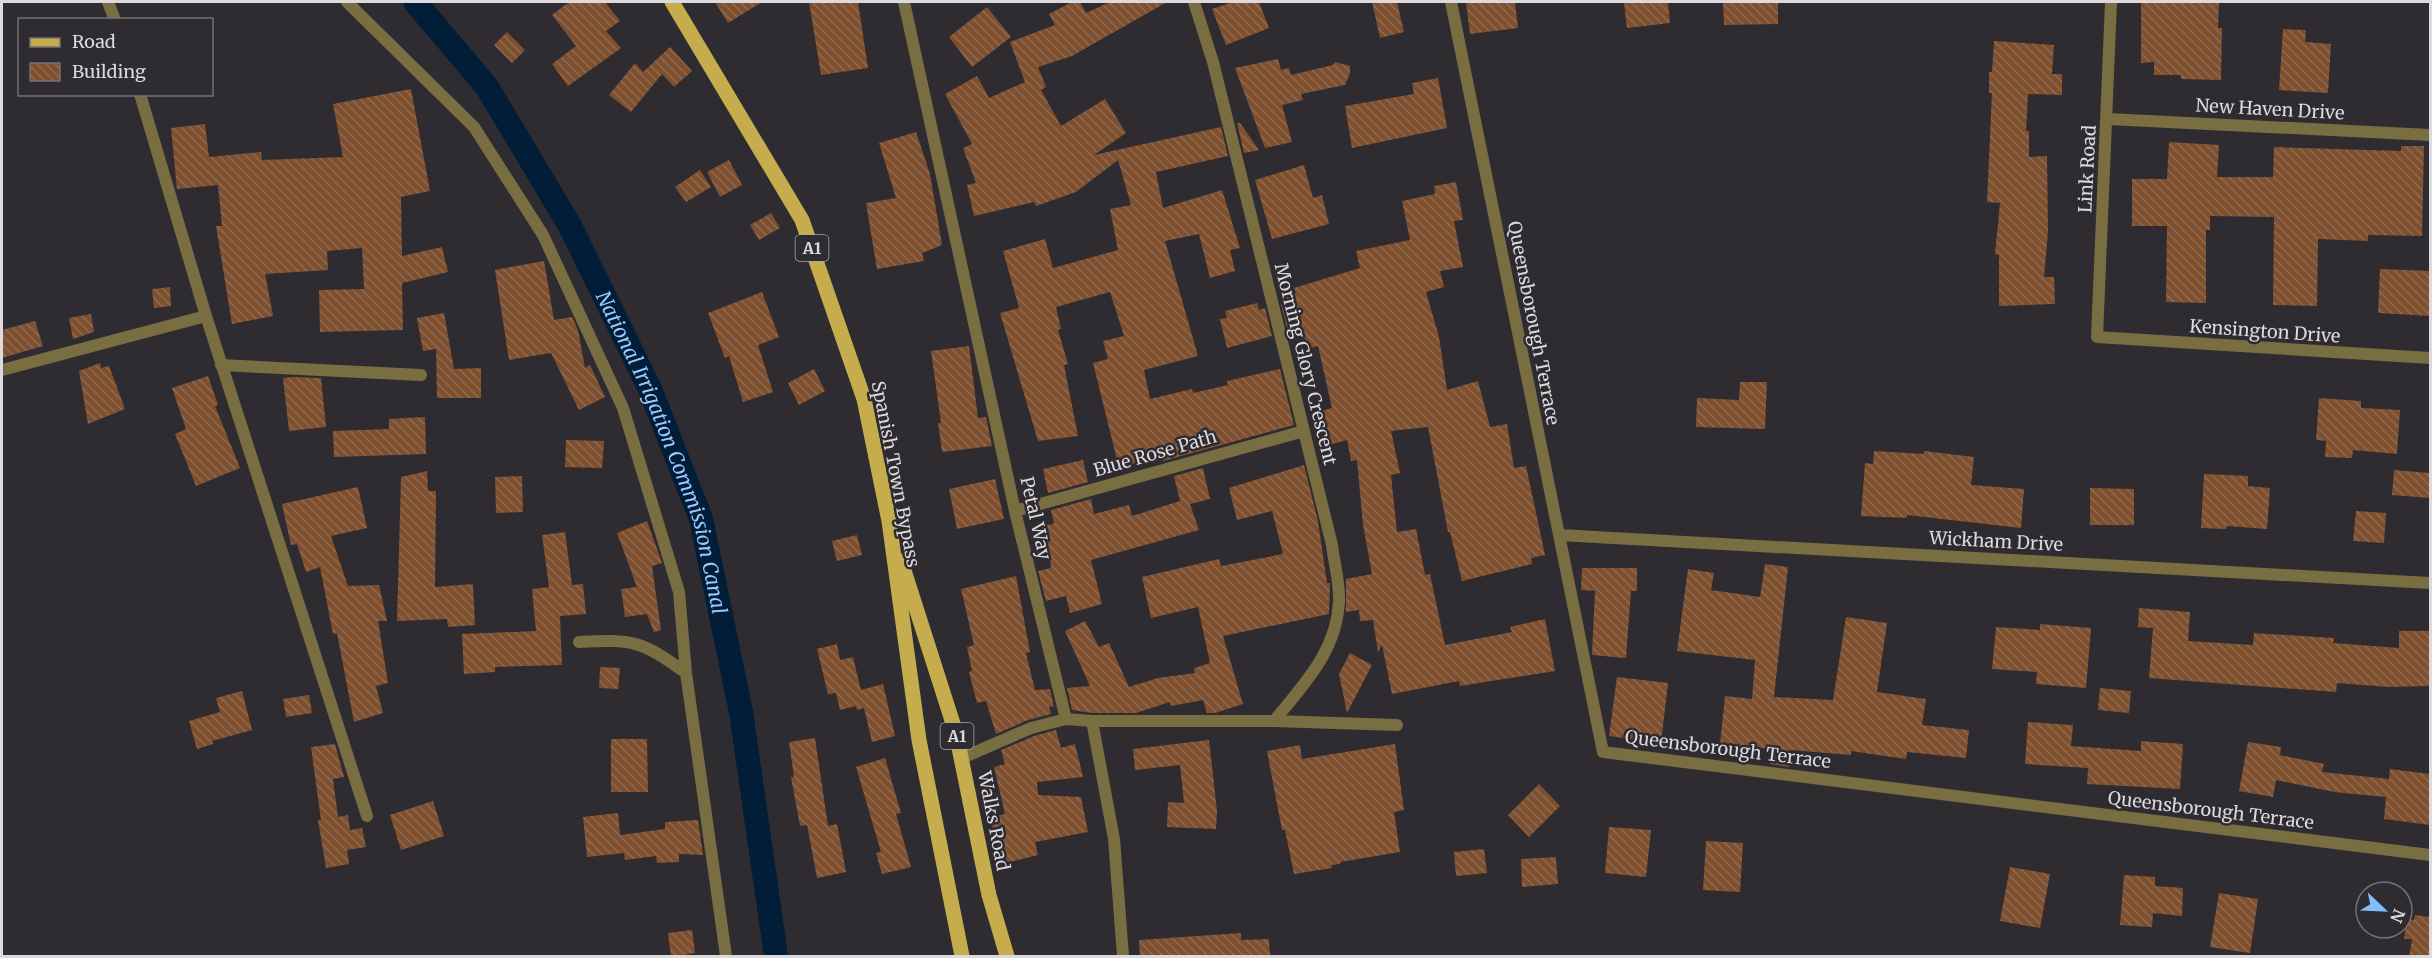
<svg xmlns="http://www.w3.org/2000/svg" width="2432" height="958" viewBox="0 0 2432 958" font-family="Merriweather,serif">
<style>
.lines{fill:none;stroke-linecap:round;stroke-linejoin:round}
.canal{stroke:#011d38;stroke-width:24}
.building{fill:url(#building-back-hatch)}
.minor{stroke:#796d42;stroke-width:12}
.primary{stroke:#c5ac4d;stroke-width:15}
.labels{text-anchor:middle;dominant-baseline:central;stroke-width:5;stroke-linejoin:round;paint-order:stroke}
.shield{fill:#2e2b31;stroke:#a8a6aa;stroke-width:1.5}
.shield-label{font-size:16px;font-weight:bold;fill:#dcdade}
.street-label{font-size:18px;fill:#dcdade;stroke:#2e2b31}
.water-label{font-size:20px;font-style:italic;fill:#9ac9fc;stroke:#2e2b31}
</style>
<defs>
<pattern id="building-back-hatch" width="6" height="6" patternUnits="userSpaceOnUse" patternTransform="scale(1.5)"><rect width="6" height="6" fill="#7f5030"/><path d="M-1 5l2 2M0 0l6 6M5-1l2 2" fill="none" stroke="#91694e"/></pattern>
</defs>
<rect width="100%" height="100%" fill="#2e2b31"/>
<g class="lines">
<path class="canal" id="s1" d="M415,2l72,85 83,139 80,163 51,130 40,193 35,244"/>
</g>
<path class="building" d="M569,2h36l15,19 -14,10 15,17 -53,38 -16,-22 24,-18 -24,-31z
M715,2h47l-34,21z
M809,2h49l10,66 -47,7z
M1072,2h8l6,11 24,-11h57l-95,54 -34,11 8,20 -5,3 20,36 44,-27 21,34 -32,22 127,-28 7,29 -72,16 7,36 59,-18 18,58 -10,2 5,21 -25,7 -11,-44 -34,7 33,115 -54,14 6,29 42,-10 1,4 35,-8 -1,-4 53,-12 14,56 -131,36 -1,-5 -43,12 -26,-105 15,-4 -5,-18 21,-5 -14,-44 -54,15 5,22 -3,1 10,34 -4,1 14,71 -40,5 -38,-128 19,-5 -16,-57 42,-12 8,29 65,-18 -8,-41 21,-4 -13,-45 -42,32 -40,14 -2,-4 -60,14 -7,-31 9,-2 -13,-35 9,-4 -27,-50 32,-18 12,22 36,-16 -15,-40 45,-17 -6,-11z
M1233,2h26l10,26 -43,17 -14,-36z
M1372,2h25l7,30 -24,6z
M1466,2h49l3,26 -48,6z
M1624,2h44l2,21 -43,5z
M1723,2h55v22l-54,1z
M2141,2h78l-1,26h4l-1,52 -40,-1v-4h-27v-13l-13,1z
M987,7l24,30 -39,30 -23,-30z
M2283,29l23,1 -1,12 26,2 -3,49 -49,-3z
M507,32l18,18 -13,13 -18,-18z
M1994,41l60,4 -2,29h10v21l-34,-1 -2,37h3v26l18,-1 1,76 -4,45h10l1,27 -56,2v-51l-4,-1 5,-51 -13,-1 5,-109h-3v-21h3z
M670,47l22,24 -18,16 -12,-13 -31,38 -22,-17 26,-32 8,9z
M1278,59l3,11 8,-2 2,7 42,-10 2,-3 15,4v7l-5,12 -44,9 2,6 -21,5 10,37 -27,6 -30,-80z
M1438,78l9,50 -95,20 -7,-42 69,-12 -2,-11z
M411,89l19,102 -29,6 1,59 40,-9 6,25 -46,11 1,47 -83,2 -1,-42 45,-1 -2,-41 -35,3 1,19 -63,4 8,42 -41,8 -16,-98h6l-4,-41 -41,4 -6,-61 34,-4 4,33 52,-5 1,8 81,-3 -10,-53z
M1237,123h3l19,27 -15,3z
M916,132l14,42 12,71 -20,8 2,8 -47,8 -11,-66 30,-5 -17,-55z
M2169,142l50,3 -2,32h56l1,-30 127,4v-5h23l-2,90 -54,-1v6l-50,-2 -1,67 -44,-1 1,-88 -64,-1v14h-4v73l-40,-1 1,-76h-35v-47h35z
M729,160l13,25 -22,12 -13,-25z
M1304,165l9,33 9,-3 7,29 -57,15 -17,-59z
M700,170l11,17 -25,15 -11,-15z
M1456,182l7,38 -9,1 9,46 -23,4 4,16 -18,5 13,45 8,53 31,-9 12,46 17,-3 7,44 12,-2 19,89 -14,3 1,6 -70,17 -12,-49h-2l-20,-105 -37,4 9,42 -9,2 6,57 19,-3 9,46 5,-1 15,71 67,-13 -2,-5 35,-8 10,52 -95,15 -1,-5 -67,13 -10,-49 -4,7 -5,-32 -13,1 -1,-11 -13,2v-33l26,-5 -9,-49 -6,-65 -6,1 -4,-21 -19,5 -7,-34 11,-3 -14,-62 -11,3 -5,-21 -14,4 -7,-28 5,-2 -2,-6 12,-3 -2,-5 66,-20 -4,-17 54,-11 -8,-39 33,-7 -1,-8z
M771,213l9,15 -21,12 -9,-15z
M544,261l10,59 18,-3 6,13 7,38 5,-3 15,32 -26,13 -28,-57 -42,7 -14,-90z
M2380,269l50,2v45l-52,-3z
M170,287l1,19 -17,2 -2,-19z
M762,292l17,45 -21,8 15,47 -30,10 -14,-46 -4,2 -17,-45z
M1257,303l2,7 6,-2 7,28 -45,12 -7,-29 7,-1 -2,-7z
M444,313l10,56 27,-1v30h-44l-1,-49 -13,2 -6,-33z
M91,314l3,18 -21,7 -4,-21z
M35,321l8,25 -41,12v-28z
M969,346l9,72 8,-1 6,29 -50,6 -4,-29h3l-10,-72z
M100,363l1,5 8,-2 16,43 -37,15 -9,-53z
M814,369l11,22 -26,14 -11,-22z
M208,376l10,29 -3,1 25,62 -44,18 -21,-52 11,-5 -14,-41z
M292,377l29,1 5,49 -37,4 -6,-53z
M1740,382h27l-2,47 -69,-2 1,-29 42,2z
M2319,398l42,3v7l39,2 -3,44 -44,-4 -1,8 -27,-1 1,-16 -10,-1z
M425,417l1,37 -92,3 -1,-26 56,-2v-10z
M566,440l38,1 -2,27 -37,-1z
M1874,451l50,3v-3l50,6 -3,28 53,4 -3,39 -114,-13v3l-46,-2 4,-53 8,1z
M1083,460l5,22 -40,11 -5,-24z
M1304,465l14,56 9,62h3l-1,31 -106,22 20,68 -28,9h-8l-4,-13 -32,6 -1,-4 -34,11h-44l-20,-3 -5,-22 23,-2 -25,-55 20,-10 14,26 10,-4 20,44 29,-9 37,-5 -1,-5 16,-5 -12,-56 -47,11 -9,-41 77,-18 2,7 62,-12 -11,-43 -35,9 -8,-32z
M1203,468l7,31 -20,5 9,26 -108,30 11,44 -32,9 -4,-17 -20,5 -8,-30 13,-3 -5,-43 8,-1 -3,-14 40,-11 3,15 35,-9 3,11 48,-15 -6,-25z
M2394,470l36,3v25l-38,-3z
M427,471l1,20h8l-1,96 38,-3 2,41 -27,2 -1,-8 -50,2 4,-144z
M2204,474l44,2v10l22,2 -3,41 -40,-3 -1,3 -25,-1z
M522,476l1,36 -27,1 -1,-36z
M995,479l9,40 -47,10 -8,-40z
M358,487l9,41 -36,8 17,50 31,-1 8,36h-9l10,62 -12,3 7,27 -29,9 -17,-89 -4,1 -13,-67 -14,5 -9,-28 -6,1 -9,-41z
M2090,488l44,1v36h-44z
M2356,511l30,2 -2,30 -31,-2z
M647,521l15,42 -10,3 9,64 -7,2 -7,-18 -22,3 -4,-28 16,-2 -20,-54z
M565,532l7,53 11,-1 3,30 -26,2 2,49 -67,2v5l-31,2 -2,-40 74,-3 -4,-42 17,-2 -7,-52z
M857,535l5,20 -25,6 -5,-20z
M1765,564l23,3 -14,130 59,3 13,-83 41,6 -10,69 49,7 -4,26 47,5 -3,28 -59,-6 -1,7 -55,-8v4l-60,-5 -2,17 -19,-3 2,-15 -52,-4 5,-49 27,3 3,-39 -78,-9 11,-82 26,4 -3,17 49,7z
M1582,568h55v23h-6l-5,67 -34,-3 3,-64 -14,-1z
M1016,576l14,76 -4,1 9,37 15,-1 4,18 -5,-1 2,8 -23,6 -32,14 -10,-33 -9,2 -8,-31 3,-1 -5,-24 7,-2 -13,-56z
M2139,608l51,4 -2,29 65,4 1,-12 80,5 -1,5 66,5v-17h31v55l-42,1 -51,-4 -1,9 -187,-14 4,-50 -15,-1z
M2040,624l51,4 -5,60 -50,-4 1,-12 -45,-3 4,-42 44,3z
M837,644l3,16 13,-3 8,33 22,-6 12,52 -23,6 -8,-34 -7,2 -1,-4 -16,4 -4,-17 -8,1 -11,-45z
M1350,653l22,12 -25,48 -8,-39z
M600,667l20,1 -2,21 -19,-1z
M1617,677l51,6 -7,60 -52,-7z
M2100,688l31,3 -2,22 -31,-3z
M242,691l10,39 -40,11 1,3 -16,5 -8,-28 31,-9 -4,-14z
M309,695l3,18 -26,4 -3,-18z
M2028,722l45,3 -2,21 70,5v-10l42,3 -3,45 -93,-5 1,-16 -63,-4z
M1056,730l5,18 14,-4 8,33 -46,5 1,13 43,2 7,35 -53,10 3,13 -36,9 -12,-46 15,-4 -11,-47 11,-3 -4,-14 33,-14z
M815,738l13,88 9,-2 9,48 -29,6 -10,-53 -7,1 -9,-49h3l-5,-35z
M611,739h36l1,53h-37z
M1209,740l8,71 -1,18 -49,-2 1,-25 16,1 -4,-38 -45,5 -2,-21z
M2248,742l33,5 -1,8 44,9 -2,8 67,7 1,-10 40,5v51l-46,-6 2,-22 -52,-5 -58,-12 -3,17 -34,-6z
M335,744l9,33 -11,2 5,38 10,-2 2,15 12,-2 4,19 -19,3 2,14 -23,4 -8,-48h3l-10,-73z
M1395,744l9,66 -10,2 6,40 -60,10v2l-9,1 1,3 -38,6 -9,-44h-3l-15,-79 33,-6 2,14z
M885,758l16,55 -5,1 15,53 -29,7 -6,-21 5,-1 -25,-85z
M1539,784l21,22 -31,31 -21,-22z
M433,801l11,35 -43,14 -11,-35z
M618,813l2,22 45,-6v-7l33,-2 5,35 -24,-1v8l-22,1 -1,-7 -31,4 -1,-7 -37,4 -4,-40z
M1609,827l42,3 -5,47 -41,-4z
M1706,841l37,2 -3,49 -37,-2z
M1484,849l3,24 -31,3 -2,-24z
M1556,857l2,27 -36,3 -1,-28z
M2010,867l40,7 -10,54 -40,-7z
M2124,875l31,2v9l28,2 -1,28 -29,-3 -1,14 -32,-2z
M2219,893l39,6 -8,54 -40,-6z
M2415,915l15,2v40h-21l3,-18h-8l3,-20 7,1z
M692,930l3,23 -24,4 -3,-24z
M1241,933v7l28,-1 1,18h-130l-1,-17z"/>
<g class="lines">
<path class="minor" d="M108,2l7,18
M347,2l127,125 69,108 80,173 56,184 7,81 40,283
M904,2l111,509 51,208
M1194,2l19,60 119,483c2,18 8,38 7,56 -2,50 -35,83 -65,120
M1451,2l152,750 827,103
M2111,2l-14,335 333,21
M140,94l66,222 161,500
M2108,119l322,16
M221,365l200,10
M2,370l204,-54
M1015,511l289,-80
M1559,535l871,48
M579,642c55,-3 63,-1 107,31
M1092,721l22,118 9,117
M962,758l69,-30 35,-9 26,2h182l123,4"/>
<path class="primary" d="M672,2l130,218 62,179 25,122 30,219 43,216
M901,561l55,172 33,162 18,61"/>
</g>
<g class="labels">
<g class="shield">
<rect x="795.5" y="235" width="33" height="26" rx="4.5"/>
<rect x="940.5" y="723" width="33" height="26" rx="4.5"/>
</g>
<g class="shield-label">
<text x="812" y="248">A1</text>
<text x="957" y="736">A1</text>
</g>
<g class="street-label">
<text transform="translate(2270 109) rotate(3)">New Haven Drive</text>
<text transform="translate(2087 169) rotate(-87)">Link Road</text>
<text transform="translate(1534 323) rotate(79)">Queensborough Terrace</text>
<text transform="translate(2265 331) rotate(4)">Kensington Drive</text>
<text transform="translate(1306 364) rotate(76)">Morning Glory Crescent</text>
<text transform="translate(1155 453) rotate(-16)">Blue Rose Path</text>
<text transform="translate(896 474) rotate(79)">Spanish Town Bypass</text>
<text transform="translate(1036 518) rotate(77)">Petal Way</text>
<text transform="translate(1996 541) rotate(3)">Wickham Drive</text>
<text transform="translate(1728 749) rotate(7)">Queensborough Terrace</text>
<text transform="translate(2211 810) rotate(7)">Queensborough Terrace</text>
<text transform="translate(994 821) rotate(79)">Walks Road</text>
</g>
<g class="water-label">
<text stroke="none"><textPath href="#s1" startOffset="519">National Irrigation Commission Canal</textPath></text>
</g>
</g>
<rect width="2432" height="958" fill="none" stroke="#dcdade" stroke-width="6"/>
<rect x="18" y="18" width="195" height="78" fill="#2e2b31" stroke="#747176" stroke-width="1.5"/>
<rect x="30" y="38" width="30" height="9" fill="#c5ac4d" stroke="#747176" stroke-width="1.5"/>
<text x="72" y="48" font-size="18" fill="#dcdade">Road</text>
<rect x="30" y="63" width="30" height="18" fill="url(#building-back-hatch)" stroke="#747176" stroke-width="1.5"/>
<text x="72" y="78" font-size="18" fill="#dcdade">Building</text>
<g transform="translate(2384 910) rotate(113)"><circle r="28" fill="#2e2b31" stroke="#747176" stroke-width="1.5"/>
<path d="M0-4.5L10 22L0 15L-10 22Z" fill="#80bdfa"/>
<text y="-9" font-size="16" font-weight="bold" text-anchor="middle" fill="#dcdade">N</text>
</g>
</svg>
